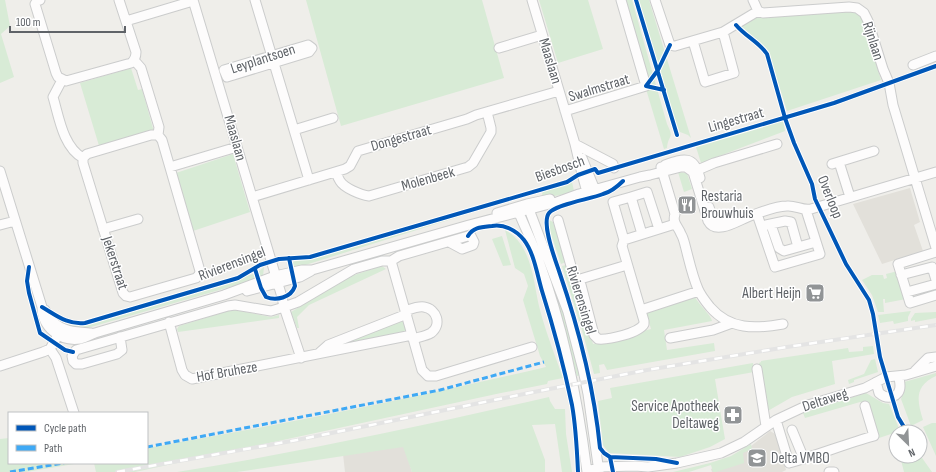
<svg xmlns="http://www.w3.org/2000/svg" width="936" height="472" viewBox="0 0 936 472" font-family="'Sofia Sans Condensed',sans-serif">
<style>
.education{fill:#e2e0da}
.green{fill:#d8ebd6}
.lines{fill:none;stroke-linecap:round;stroke-linejoin:round}
.minor-casing{stroke:#cbcccc;stroke-width:11}
.minor{stroke:#fdfcfc;stroke-width:9}
.rail-casing{stroke:#e4e4e4;stroke-width:4}
.rail{stroke:#fff;stroke-width:2.5;stroke-dasharray:8;stroke-linecap:butt}
.quiet{stroke:#3fa9f5;stroke-width:3;stroke-dasharray:6 3;stroke-linecap:butt}
.cycleway-casing{stroke:#fff;stroke-width:6}
.cycleway{stroke:#0057b8;stroke-width:4}
.labels{text-anchor:middle;dominant-baseline:central;stroke-width:3;stroke-linejoin:round;paint-order:stroke}
.street-label{font-size:15px;fill:#5f6368;stroke:#fff}
.poi-label{font-size:15px;fill:#5f6368;stroke:#fff;text-anchor:start}
</style>
<rect width="100%" height="100%" fill="#efeeea"/>
<path class="education" d="M910,188l10,34 -6,3 9,26 -41,13 -29,-60z
M770,431l7,4 9,35 -4,2h-70l-1,-3 39,-22z
M404,445l8,27h-67l-2,-18z"/>
<path class="green" d="M0,0h5l5,26 -9,8 13,43 -14,6z
M306,0h176l22,78 -163,48z
M539,0h49l15,49 -45,14z
M624,0h8l35,124c8,16 1,10 0,24l-3,1 -18,-60 2,-14z
M639,0h10l42,138 -3,-3 -8,-3 -6,-13z
M852,10l10,7 19,63 -94,31 -19,-60 -29,-24 18,-10h12z
M131,68l7,22 4,-1 12,43 -54,17 -20,-66z
M783,120l2,11 -84,32 -5,-16z
M233,154l17,58 -57,19 -17,-58z
M678,172l9,1 5,16 -8,3z
M572,182l2,9 -4,2 -26,5 -2,-4 1,-3z
M512,195v5l-213,67 -13,-3z
M549,220l4,2 13,40 -5,2 -13,-39z
M505,230c28,15 28,53 35,80 6,23 15,45 23,68l-15,3 -1,3 -46,9 -366,79h-39l-2,-9h53v-15c134,-23 267,-50 399,-81l-6,-11 -17,-56 5,-14 -4,-12 -9,-6z
M534,230l14,38 20,56 13,51 -4,1c-13,-49 -27,-97 -47,-144z
M502,236l9,29 -8,1 -11,-27z
M566,265l7,20 5,2 15,57 58,-15 -5,-17 49,-15c4,8 16,18 17,24l-48,9 3,20 47,-7 1,8 -108,19 -3,-6 -5,1 1,8 -6,1 -12,-44 -20,-64z
M382,266l4,3 -77,36 -12,12 2,11h-2l-6,-16 60,-36z
M264,267l-1,9 -5,3 -174,50 -13,-1 -19,-10 21,6 11,-2 173,-49z
M898,271l8,28 -21,4v-4h-2l1,13h-6l-6,-17 -10,-15 10,-5h11l1,4 3,-1 -1,-4z
M231,310h4l36,7 8,-2v3l-101,14 -1,-3 2,-3z
M911,311l-3,6v4l-14,3 -1,-3 -13,2 -2,-8z
M936,312v6l-21,4v-2l-4,1v-2l4,-6z
M399,321c5,0 6,3 8,8l-3,4 -73,15z
M873,346l1,8 -42,7 3,23 -43,13 -26,15 -7,-49 2,-1v-1l87,-13 1,4 14,-1v-4z
M875,359l3,13 -24,8v2l-5,2 -1,-4 16,-6 7,-14z
M753,363l1,9 -39,7 10,60 -15,8 -30,10 -71,-4 -6,-8 -5,-44 14,-3 -2,-10z
M936,373v3c-22,10 -19,25 -13,44l-12,6 -10,-27 4,-9 -1,-8z
M866,393l17,10 6,1 11,27 -21,7 -11,-32 -3,-3 -5,-1 -55,16 -2,-5z
M549,397l1,4 5,8h10l1,25 6,38h-10l-7,-48 -23,1 13,35v12h-133l-9,-25 -166,25h-60c125,-20 249,-47 372,-75z
M932,423h4v33l-13,-29z
M9,438v25h71l-54,9h-26v-33z
M751,444l1,5 -9,4 1,10 -28,9h-3l-2,-7 -22,7h-16l37,-9 21,-7z
M920,455l12,17h-28l-4,-16z"/>
<g class="lines">
<defs>
<path id="minor" d="M40,0l-3,1 -2,3 21,69 2,4 8,4 65,-18c4,-3 5,-6 5,-11l-17,-52
M193,0l89,297 2,10 17,51
M255,0l54,180
M532,0l43,144 7,30 5,18
M655,0l15,45 5,1 48,-14 35,-21
M753,0l5,11 5,2 86,-6 8,1 7,5 4,8 15,48 6,14 4,22 43,143
M126,21l67,-20
M693,41l12,41 29,-9 -11,-41
M308,45l4,3 -3,4 -82,25 -3,-7z
M499,48l43,-13
M134,60l7,8 18,59 -1,8
M913,65l23,-9
M62,80l-9,17c6,20 10,50 30,61
M565,111l81,-25 -25,-86
M294,130l39,-12
M151,135h7l4,5 38,131 -1,4 -3,3 -66,19 -4,-1 -3,-3 -40,-130v-5l4,-4z
M575,144l38,20 1,4
M582,158l13,32
M839,162l11,35
M832,164l42,-13
M665,165c19,-7 29,-10 35,13
M170,167l67,-20
M661,167l14,47c-3,9 3,12 6,20 2,3 3,7 4,11 4,15 7,30 13,44 3,7 8,13 12,18 20,23 45,22 73,17
M0,171l42,136c0,20 18,35 38,32 5,-1 10,-4 15,-6l129,-38 51,-19 27,-6h10l157,-45 88,-23 22,-8 61,-17 10,-2 31,-8h5l7,5 15,49c8,15 31,-1 42,-5 12,-4 25,-10 37,-10 8,-1 16,5 24,3l125,-37
M336,172c1,3 2,6 4,9 4,7 21,14 29,15l99,-29 5,-4 18,-31v-4l-4,-16
M693,172l21,-9 63,-19
M252,197l93,-28 5,-3 8,-15 109,-32 9,-4 83,-24
M527,204l23,-5
M709,207c4,13 8,16 21,14
M517,208c7,18 16,35 22,53 25,68 39,139 48,211
M497,213l30,-9 41,108 15,58 5,24 11,78
M757,214l18,53 45,-13 -14,-44
M558,220l15,53 8,12 13,50 4,4c11,1 41,-6 46,-15v-3l-22,-75 2,-6 -11,-38 18,-5
M0,225l15,-4
M766,225l19,-4 6,1 7,25
M771,225l8,23 5,3 32,-9
M103,229l35,-10
M642,234l-11,-37 16,-5 12,37
M624,240l51,-16
M936,252l-38,12 12,39 26,-8
M391,261l31,109 6,6h8l96,-29
M901,275l31,-8 4,13
M577,280l50,-15
M247,291l53,-14 11,-6
M907,292l29,-8
M45,310c2,4 4,8 7,11 11,11 25,11 39,12
M641,310l58,-19
M405,311c6,-2 13,-5 19,-4 13,2 18,18 7,26 -5,3 -12,4 -18,6
M169,322l13,48 3,5 7,4 220,-44
M120,337l2,13 -5,4 -35,10h-6l-3,-3 -1,-5 4,-6 152,-44 7,-1 36,6 13,-4 14,-5 56,-33 28,-8h9l8,-5 69,-20h3l3,6 -1,3 -11,4 -13,-7
M670,338l43,-8 19,-7
M50,349l6,9 18,55
M319,353l9,-8 79,-31
M0,366l43,-14 7,-3 12,-21
M757,369l9,57
M915,371l13,-13 8,-1
M876,382l3,11c8,7 21,5 21,-7 0,-4 -1,-7 -1,-10
M776,420l13,43c29,-8 56,-19 85,-27l-9,-30
M792,430l12,29
M587,472l11,-5 37,-1 13,1 29,-4 44,-10 23,-11 32,-22 32,-15 57,-17 21,-11 20,-2 30,-9
M829,472h5"/>
</defs>
<use href="#minor" class="minor-casing"/>
<use href="#minor" class="minor"/>
<defs>
<path id="rail" d="M117,472l180,-32 232,-47 118,-23 140,-23 149,-22"/>
</defs>
<use href="#rail" class="rail-casing"/>
<use href="#rail" class="rail"/>
<path class="quiet" d="M147,447l293,-57 104,-28
M10,472l54,-9"/>
<defs>
<path id="cycleway" d="M636,0l41,135
M736,25c9,11 23,17 31,29l18,64 9,25 18,41 3,15 31,65 23,36 4,14 7,43 18,60 9,15
M664,90l-18,-4 12,-16 12,-25
M468,236c5,-9 14,-9 24,-10 12,-2 24,4 32,14 10,13 13,34 18,51 12,38 22,76 30,114 4,22 5,45 6,67
M29,267l-2,14 2,12 11,40 25,17 8,2
M255,269l6,19 5,9c10,4 25,1 29,-11l-6,-28
M42,307c14,8 25,18 43,16l153,-45 22,-13 19,-6 31,-2 257,-75 11,-7 17,-6 3,4 236,-70 102,-37
M610,457l46,2 21,4
M613,472l-3,-15 -6,-4 -4,-5c-6,-61 -21,-119 -41,-177 -4,-12 -18,-48 -10,-58 7,-9 42,-14 54,-19 8,-2 14,-7 20,-13"/>
</defs>
<use href="#cycleway" class="cycleway-casing"/>
<use href="#cycleway" class="cycleway"/>
</g>
<defs>
<symbol id="restaurant-square" viewBox="-11 -11 22 22"><rect x="-9" y="-9" width="18" height="18" rx="4" fill="#919496" stroke="#fff"/><path d="M-5-6h1v4h1v-4h1v4h1v-4h1v5L-1.5 .5V6h-2V.5L-5-1ZM5-6V6H3V1.5H1.5Q1.5-4 5-6Z" fill="#fff"/></symbol>
<symbol id="supermarket-square" viewBox="-11 -11 22 22"><rect x="-9" y="-9" width="18" height="18" rx="4" fill="#919496" stroke="#fff"/><path d="M-6-5.5h2.5l.6 2H6L4.5 2H-2.5L-4.4-4H-6ZM-1.5 3.2a1.3 1.3 0 1 0 .1 0ZM3 3.2a1.3 1.3 0 1 0 .1 0Z" fill="#fff"/></symbol>
<symbol id="pharmacy-square" viewBox="-11 -11 22 22"><rect x="-9" y="-9" width="18" height="18" rx="4" fill="#919496" stroke="#fff"/><path d="M-2-6h4v4h4v4h-4v4h-4v-4h-4v-4h4Z" fill="#fff"/></symbol>
<symbol id="school-square" viewBox="-11 -11 22 22"><rect x="-9" y="-9" width="18" height="18" rx="4" fill="#919496" stroke="#fff"/><path d="M0-5L7-2L0 1L-7-2ZM-4 1L0 2.5L4 1V4Q0 6-4 4Z" fill="#fff"/></symbol>
</defs>
<g fill-rule="evenodd">
<use href="#restaurant-square" x="676" y="194" width="22" height="22"/>
<use href="#supermarket-square" x="804" y="282" width="22" height="22"/>
<use href="#pharmacy-square" x="722" y="404" width="22" height="22"/>
<use href="#school-square" x="746" y="447" width="22" height="22"/>
</g>
<g class="labels">
<g class="street-label">
<text transform="translate(873 41) rotate(72)">Rijnlaan</text>
<text transform="translate(263 59) rotate(-18)">Leyplantsoen</text>
<text transform="translate(550 61) rotate(73)">Maaslaan</text>
<text transform="translate(599 88) rotate(-17)">Swalmstraat</text>
<text transform="translate(736 120) rotate(-16)">Lingestraat</text>
<text transform="translate(235 138) rotate(74)">Maaslaan</text>
<text transform="translate(401 138) rotate(-16)">Dongestraat</text>
<text transform="translate(560 169) rotate(-20)">Biesbosch</text>
<text transform="translate(428 179) rotate(-16)">Molenbeek</text>
<text transform="translate(830 197) rotate(68)">Overloop</text>
<text transform="translate(115 263) rotate(72)">Jekerstraat</text>
<text transform="translate(232 264) rotate(-21)">Rivierensingel</text>
<text transform="translate(581 300) rotate(73)">Rivierensingel</text>
<text transform="translate(227 372) rotate(-10)">Hof Bruheze</text>
<text transform="translate(825 400) rotate(-18)">Deltaweg</text>
</g>
<g class="poi-label">
<text x="701" y="196">Restaria<tspan x="701" dy="17">Brouwhuis</tspan></text>
<text x="801" y="293" text-anchor="end">Albert Heijn</text>
<text x="719" y="406" text-anchor="end">Service Apotheek<tspan x="719" dy="17">Deltaweg</tspan></text>
<text x="771" y="458">Delta VMBO</text>
</g>
</g>
<rect x="8" y="412" width="140" height="52" fill="#ffffff" stroke="#bfc1c3"/>
<rect x="16" y="425" width="20" height="6" fill="#0057b8" stroke="#bfc1c3"/>
<text x="44" y="432" font-size="12" fill="#5f6368">Cycle path</text>
<rect x="16" y="445" width="20" height="6" fill="#3fa9f5" stroke="#bfc1c3"/>
<text x="44" y="452" font-size="12" fill="#5f6368">Path</text>
<g transform="translate(908 444) rotate(156)"><circle r="19" fill="#ffffff" stroke="#bfc1c3"/>
<path d="M0-3L7 15L0 10L-7 15Z" fill="#919496"/>
<text y="-6" font-size="11" font-weight="bold" text-anchor="middle" fill="#5f6368">N</text>
</g>
<path d="M10 26v6h115v-6" fill="none" stroke="#5f6368" stroke-width="2"/>
<text x="16" y="26" font-size="12" fill="#5f6368" stroke="#ffffff" stroke-width="3" paint-order="stroke">100 m</text>
</svg>
